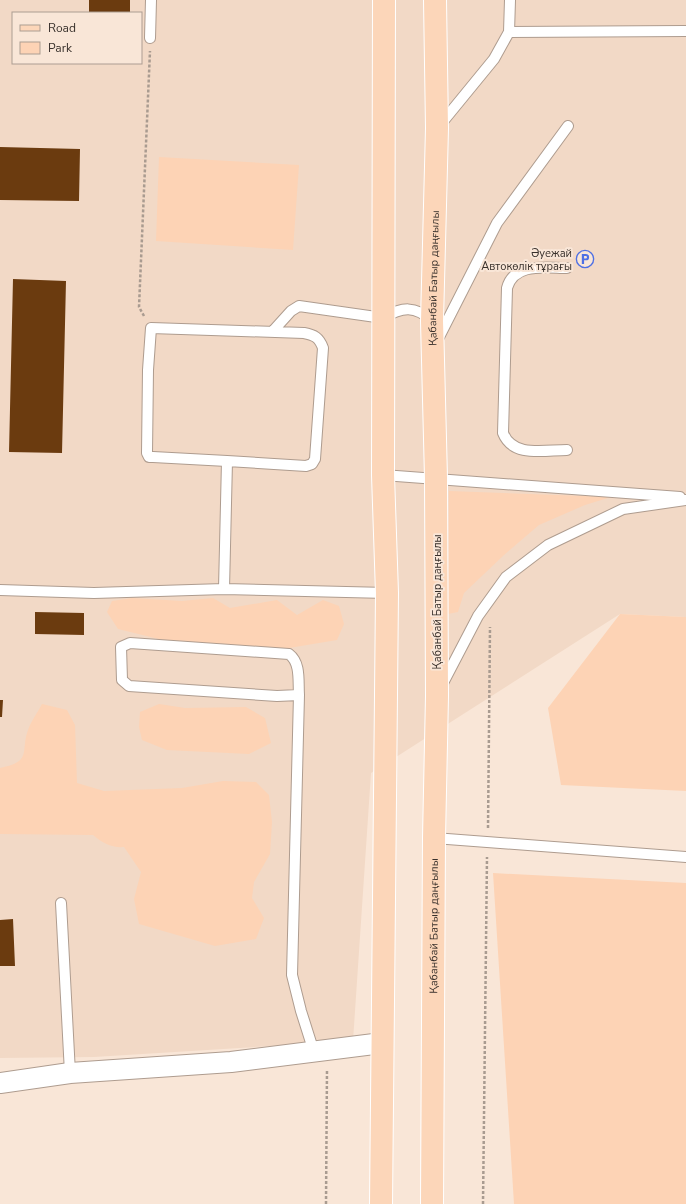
<svg xmlns="http://www.w3.org/2000/svg" width="686" height="1204" viewBox="0 0 686 1204" font-family="'Nunito Sans',sans-serif">
<style>
.built{fill:#f2d9c6;fill-rule:evenodd}
.green{fill:#fdd3b5}
.building{fill:#6b3b0f}
.lines{fill:none;stroke-linecap:round;stroke-linejoin:round}
.lane-casing{stroke:#ae9c8f;stroke-width:12}
.street-casing{stroke:#ae9c8f;stroke-width:22}
.primary-casing{stroke:#fff;stroke-width:24}
.path{stroke:#a99b90;stroke-width:2.5;stroke-dasharray:3 2;stroke-linecap:butt}
.lane{stroke:#fff;stroke-width:10}
.street{stroke:#fff;stroke-width:20}
.primary{stroke:#fcd6b9;stroke-width:22}
.labels{text-anchor:middle;dominant-baseline:central;stroke-width:4;stroke-linejoin:round;paint-order:stroke}
.poi-label{font-size:11px;fill:#38302b;stroke:#f9e6d7;text-anchor:end}
.street-label{font-size:11px;fill:#38302b;stroke:#f9e6d7}
</style>
<rect width="100%" height="100%" fill="#f9e6d7"/>
<path class="built" d="M0,0h686v617l-66,-3 -249,159 -18,268 -259,16 -94,1zM13,13h128v50h-128z"/>
<path class="green" d="M159,157l140,8 -6,85 -137,-9z
M449,491l162,6 -26,8 -46,20 -35,30 -40,38 -6,19 -10,2z
M132,598l50,3 31,-3 17,10 47,-8 20,15 26,-15 16,6 5,18 -7,16 -54,9 -76,-6 -36,-1 -53,-13 -11,-17 5,-11z
M620,614l66,3v174l-125,-6 -13,-77z
M42,704l25,6 8,15 2,58 27,8 78,-3 41,-7 33,1 13,13 3,27 -2,32 -16,28 -2,16 12,20 -8,21 -41,7 -76,-22 -5,-25 7,-27 -17,-25c-12,1 -22,-4 -31,-12l-93,-1v-66c33,-7 20,-16 28,-38 3,-9 10,-18 14,-26z
M159,704l26,4 61,-1 19,11 6,25 -22,11 -82,-4 -25,-10 -3,-13 1,-15z
M493,873l193,10v321h-172z"/>
<path class="building" d="M89,0h41v13h-41z
M0,147l80,2 -1,52 -79,-1z
M13,279l53,2 -4,172 -53,-1z
M35,612l49,1v22l-49,-1z
M0,700h3l-1,17h-2z
M13,919l2,47h-15v-46z"/>
<g class="lines">
<defs>
<path id="lane" d="M509,32l177,-1
M150,38l1,-38
M440,125l54,-66 15,-27 1,-32
M272,332l19,-21 8,-5 84,12c19,-11 32,-13 49,3
M437,341l60,-118 71,-97
M567,450c-23,0 -54,8 -64,-17l4,-145c7,-26 39,-20 60,-20
M383,475l297,22
M224,589l3,-128 79,5 6,-2 3,-5 8,-111c-4,-11 -9,-13 -19,-15l-153,-5 -3,42 -1,83 2,4h4l74,4
M0,590l94,3 130,-4 163,4
M442,685l36,-69 28,-39 42,-32 75,-36 63,-9
M299,695l-22,1 -148,-10 -7,-6 -1,-33 9,-4 159,11c12,9 9,27 10,41l-7,280 9,36 13,41
M434,838l252,19
M61,903l9,170"/>
<path id="street" d="M0,1083l70,-10 161,-11 151,-19"/>
<g id="primary">
<path d="M381,1204l6,-611 -4,-118 1,-475"/>
<path id="s1" d="M432,1204l2,-366 3,-142 -1,-218 -4,-157 5,-193 -2,-128"/>
</g>
</defs>
<use href="#lane" class="lane-casing"/>
<use href="#street" class="street-casing"/>
<use href="#primary" class="primary-casing"/>
<path class="path" d="M144,316l-5,-9 11,-256
M488,828l2,-201
M326,1204l1,-135
M483,1204l4,-347"/>
<use href="#lane" class="lane"/>
<use href="#street" class="street"/>
<use href="#primary" class="primary"/>
</g>
<defs>
<symbol id="parking-ring" viewBox="-11 -11 22 22"><circle r="9.5" fill="#f9e6d7" stroke="#4f70e4" stroke-width="1.5"/><path d="M-3.5-5.5H1a3.5 3.5 0 0 1 0 7H-1V5.5H-3.5ZM-1-3.4V-.6H.8a1.4 1.4 0 0 0 0-2.8Z" fill="#4f70e4"/></symbol>
</defs>
<g fill-rule="evenodd">
<use href="#parking-ring" x="575" y="249" width="20" height="20"/>
</g>
<g class="labels">
<g class="poi-label">
<text x="572" y="253">Әуежай<tspan x="572" dy="13">Автокөлік тұрағы</tspan></text>
</g>
<g class="street-label">
<text stroke="none"><textPath href="#s1" startOffset="926">Қабанбай Батыр даңғылы</textPath></text>
<text transform="translate(437 602) rotate(-90)">Қабанбай Батыр даңғылы</text>
<text stroke="none"><textPath href="#s1" startOffset="278">Қабанбай Батыр даңғылы</textPath></text>
</g>
</g>
<rect x="12" y="12" width="130" height="52" fill="#f9e6d7" stroke="#ac9d92"/>
<rect x="20" y="25" width="20" height="6" fill="#fcd6b9" stroke="#ac9d92"/>
<text x="48" y="32" font-size="12" fill="#38302b">Road</text>
<rect x="20" y="42" width="20" height="12" fill="#fdd3b5" stroke="#ac9d92"/>
<text x="48" y="52" font-size="12" fill="#38302b">Park</text>
</svg>
